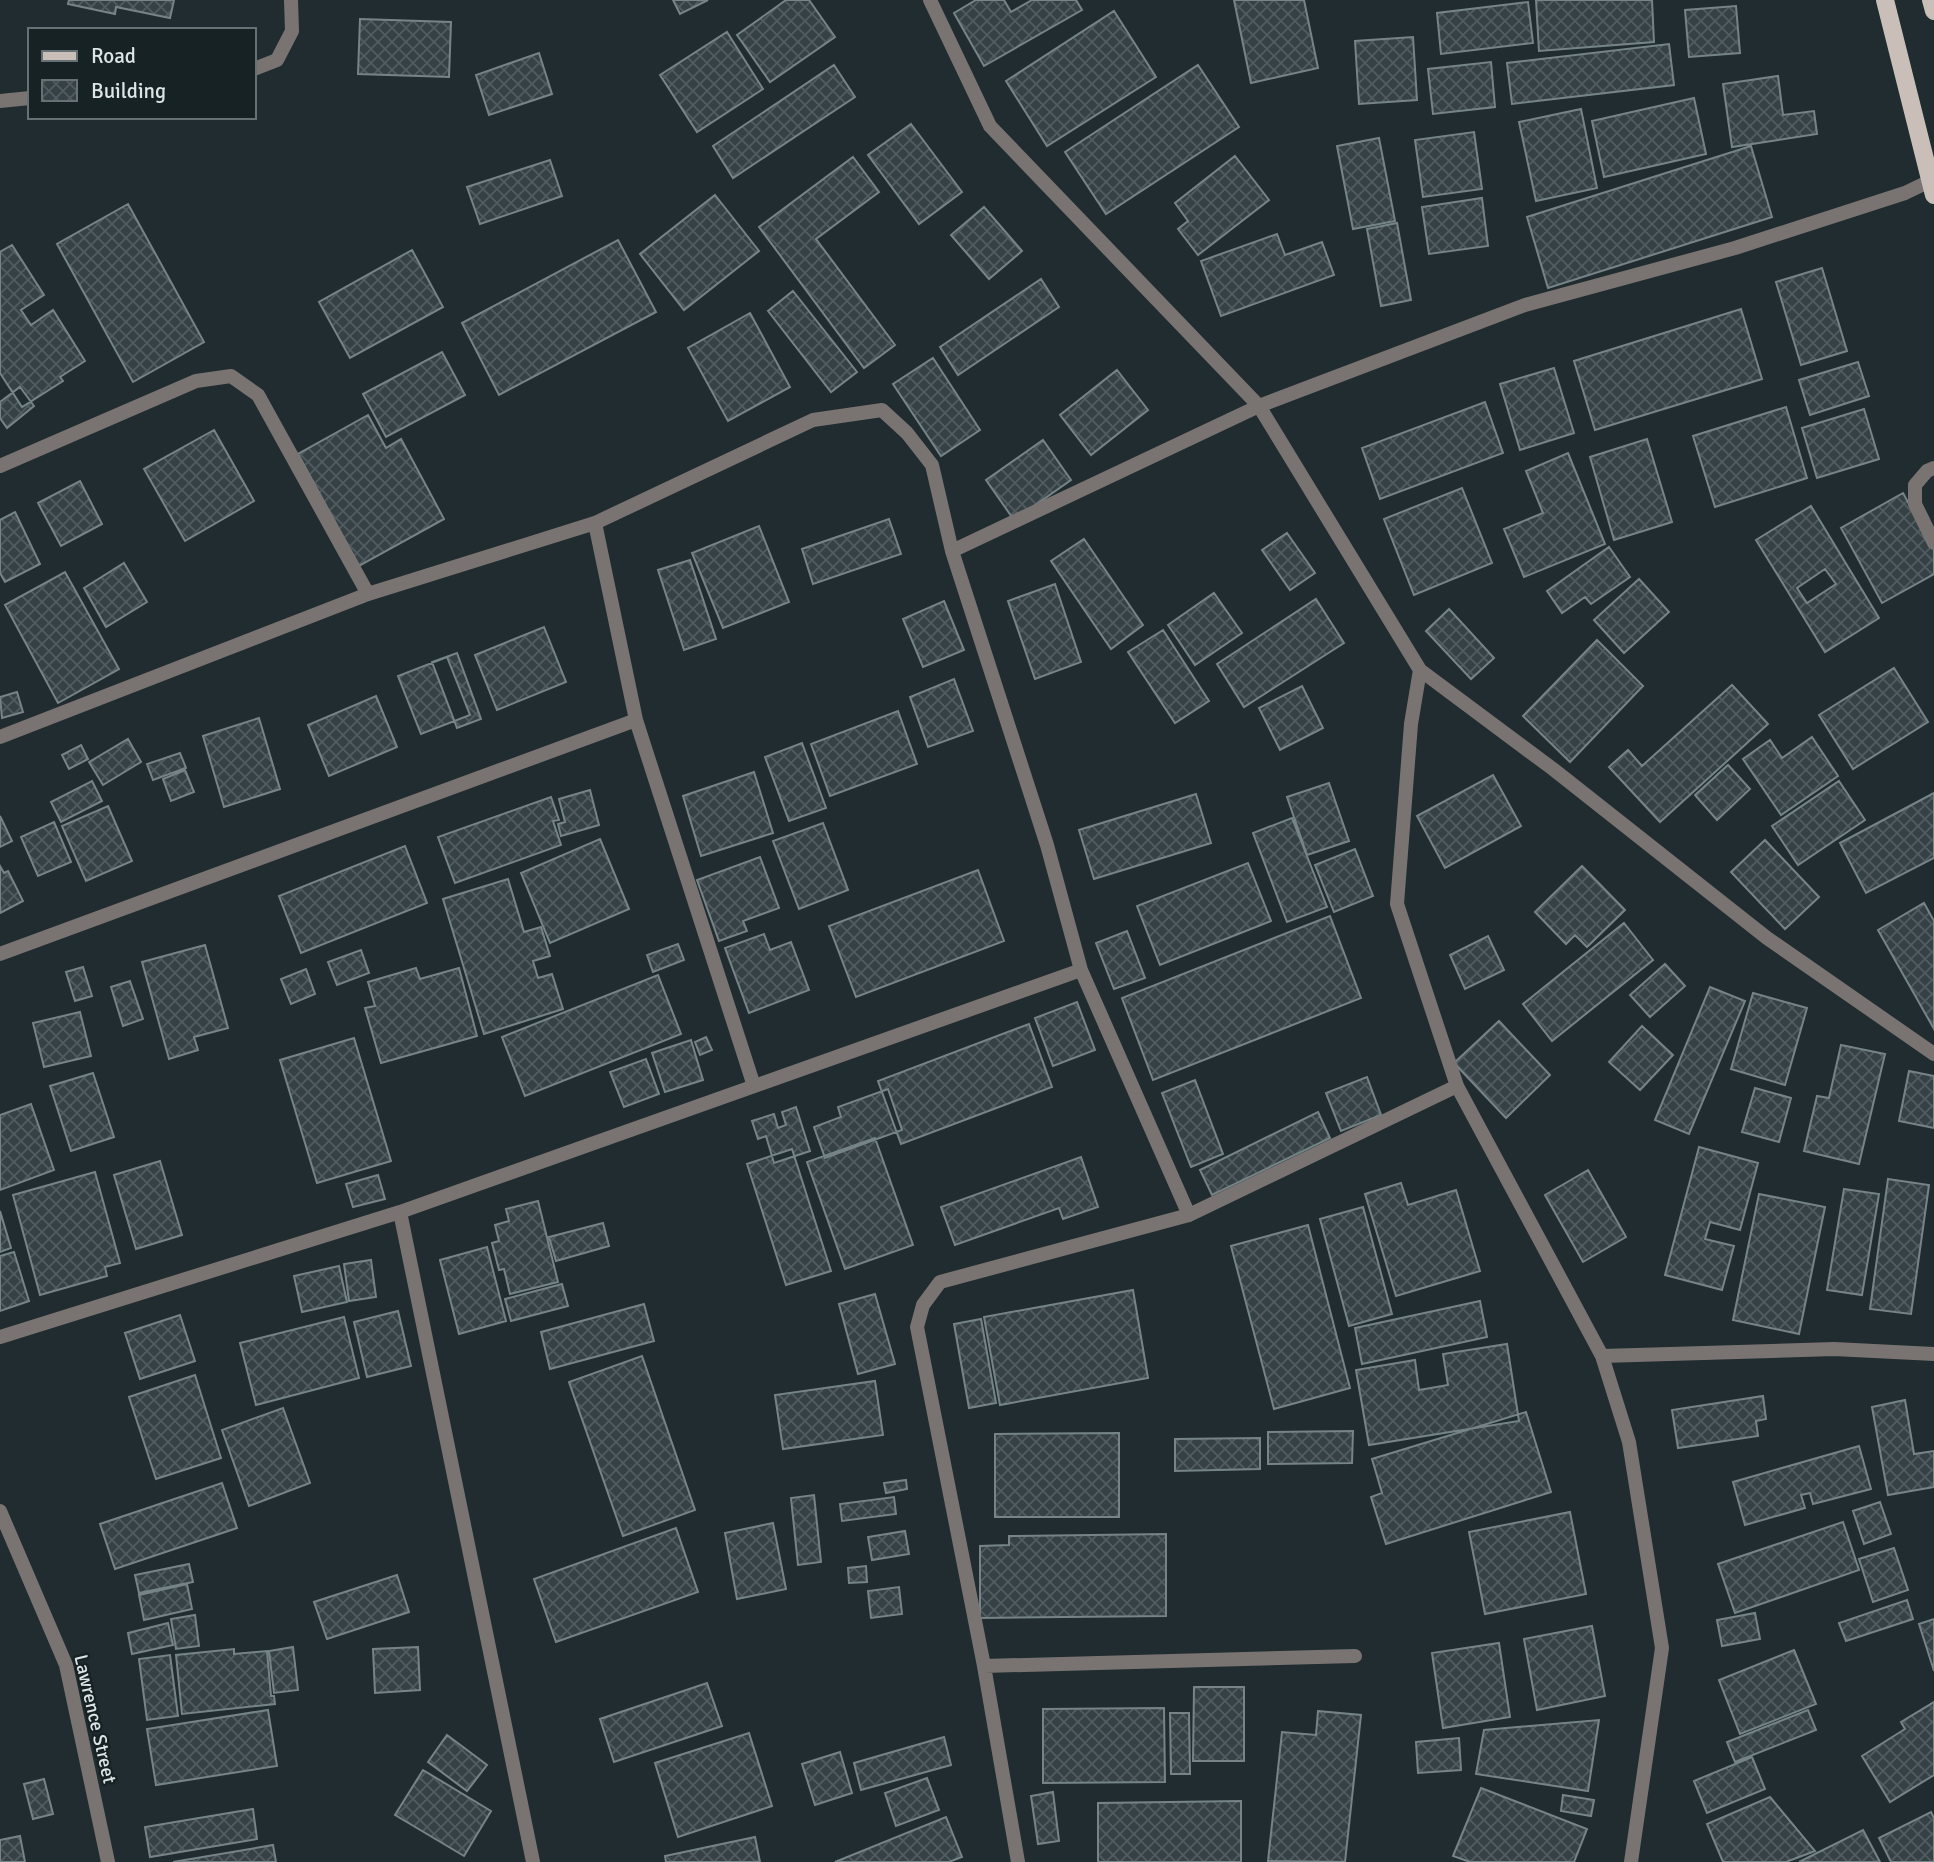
<svg xmlns="http://www.w3.org/2000/svg" width="1934" height="1862" viewBox="0 0 1934 1862" font-family="Signika,sans-serif">
<style>
.building{fill:url(#building-cross-hatch);stroke:#768488;stroke-width:2;fill-rule:evenodd}
.lines{fill:none;stroke-linecap:round;stroke-linejoin:round}
.lane{stroke:#797471;stroke-width:14}
.street{stroke:#797471;stroke-width:14}
.primary{stroke:#c9bfb8;stroke-width:18}
.labels{text-anchor:middle;dominant-baseline:central;stroke-width:5;stroke-linejoin:round;paint-order:stroke}
.street-label{font-size:19px;fill:#dee5e7;stroke:#172225}
</style>
<defs>
<pattern id="building-cross-hatch" width="8" height="8" patternUnits="userSpaceOnUse" patternTransform="scale(1.75)"><rect width="8" height="8" fill="#354145"/><path d="M0 0l8 8M0 8l8-8" fill="none" stroke="#525c60"/></pattern>
</defs>
<rect width="100%" height="100%" fill="#202c2f"/>
<path class="building" d="M69,0h105l-4,18 -54,-11 -1,7 -47,-10z
M673,0h35l-28,14z
M786,0h23l26,37 -65,45 -33,-47z
M976,0h28l7,12 21,-12h44l6,10 -98,56 -30,-53z
M1234,0h70l14,68 -67,15z
M1536,0h116l2,42 -115,9z
M1528,2l5,41 -92,11 -4,-41z
M1736,6l4,47 -51,4 -4,-47z
M1114,11l42,66 -109,69 -41,-65z
M360,19l91,3 -2,55 -91,-3z
M727,32l36,57 -66,43 -37,-57z
M1413,37l4,63 -58,4 -4,-63z
M1669,44l5,41 -162,19 -5,-41z
M539,53l13,41 -63,21 -13,-40z
M1491,62l4,45 -62,7 -5,-45z
M834,65l21,32 -122,81 -20,-32z
M1198,65l41,62 -133,87 -41,-62z
M1778,76l5,39 31,-4 3,23 -85,13 -9,-63z
M1694,98l12,56 -102,23 -12,-56z
M1581,109l16,79 -61,13 -17,-79z
M911,124l51,68 -43,32 -51,-69z
M1474,132l8,57 -59,8 -8,-57z
M1379,138l16,83 -42,8 -16,-83z
M1751,146l21,71 -224,71 -21,-71z
M1235,156l34,44 -71,55 -20,-26 10,-8 -13,-18z
M853,157l26,35 -63,47 79,106 -31,23 -105,-141z
M550,160l12,36 -82,28 -13,-37z
M715,195l44,56 -75,59 -44,-56z
M1482,198l6,48 -59,8 -7,-47z
M128,204l76,138 -71,40 -76,-138z
M984,207l38,44 -33,28 -38,-44z
M1397,223l14,77 -30,6 -14,-77z
M1277,234l8,21 37,-13 12,33 -113,41 -20,-55z
M618,240l38,72 -157,83 -37,-72z
M12,245l32,50 -23,15 10,15 22,-15 32,51 -25,16 3,4 -41,26 -22,-34v-121z
M412,250l31,57 -93,51 -31,-56z
M1822,268l25,83 -46,14 -25,-83z
M1041,279l18,28 -101,68 -18,-28z
M793,291l64,81 -26,20 -63,-81z
M1741,309l21,70 -167,51 -21,-69z
M750,313l40,74 -62,34 -40,-73z
M442,352l23,43 -79,42 -23,-43z
M933,358l47,72 -39,26 -48,-72z
M1858,362l11,34 -59,19 -11,-35z
M1554,368l20,65 -54,17 -20,-66z
M1117,370l31,40 -57,45 -31,-40z
M20,387l14,19 -27,22 -7,-10v-16z
M1485,402l18,51 -123,46 -18,-51z
M1786,407l21,71 -92,29 -22,-71z
M1864,409l15,50 -62,19 -15,-50z
M368,415l18,33 15,-9 43,80 -85,47 -61,-112z
M214,430l40,71 -69,40 -41,-72z
M1647,439l25,83 -58,18 -24,-83z
M1043,440l28,40 -57,40 -28,-40z
M1568,453l37,91 -81,33 -20,-48 39,-16 -17,-42z
M80,481l22,43 -41,22 -23,-43z
M1462,488l30,75 -78,32 -30,-76z
M1903,493l31,57v24l-52,29 -41,-75z
M1811,506l68,112 -54,34 -69,-112zM1825,569l11,15 -29,19 -10,-15z
M15,512l25,52 -35,18 -5,-9v-53z
M889,519l12,35 -88,30 -11,-35z
M759,526l30,76 -66,26 -31,-75z
M1287,533l28,40 -25,17 -28,-40z
M1084,539l59,86 -32,24 -60,-88z
M1609,547l21,30 -39,27 -6,-7 -23,16 -15,-22z
M690,560l26,79 -32,11 -26,-80z
M124,563l23,39 -41,25 -22,-39z
M65,572l54,97 -61,34 -53,-98z
M1639,579l30,33 -45,41 -30,-33z
M1055,584l26,78 -46,17 -27,-78z
M1214,593l28,40 -47,32 -27,-40z
M1316,599l28,44 -100,64 -27,-43z
M944,601l20,49 -41,17 -20,-48z
M1449,609l45,49 -23,21 -45,-48z
M544,627l22,55 -69,28 -22,-55z
M1163,630l46,71 -34,22 -47,-71z
M1597,640l46,46 -73,76 -47,-46z
M457,653l24,66 -24,9 -25,-66z
M447,657l23,58 -49,19 -23,-58z
M1894,668l34,54 -75,47 -34,-54z
M954,679l19,52 -45,16 -18,-50z
M1732,685l36,39 -108,98 -51,-55 19,-17 14,16z
M1302,686l21,42 -43,22 -21,-42z
M17,692l6,20 -21,6 -2,-21z
M376,696l21,51 -68,29 -21,-51z
M898,711l19,53 -87,32 -19,-52z
M259,718l21,71 -56,18 -21,-71z
M1812,737l26,39 -57,39 -38,-56 27,-19 12,18z
M128,739l13,23 -38,23 -14,-23z
M802,743l24,65 -37,13 -24,-64z
M81,745l7,14 -19,10 -7,-14z
M180,753l6,15 -33,12 -6,-16z
M1728,765l22,24 -33,31 -22,-25z
M185,770l9,22 -23,9 -8,-22z
M754,772l19,61 -72,23 -18,-60z
M1493,775l28,51 -76,42 -28,-52z
M92,781l10,20 -41,21 -10,-20z
M1839,781l26,39 -67,45 -26,-39z
M1329,783l20,58 -42,14 -20,-58z
M590,790l9,35 -38,11 -3,-12 7,-2 -6,-23z
M1934,793v65l-68,35 -26,-50z
M1196,794l15,49 -117,36 -15,-49z
M551,797l8,23 -6,1 8,24 -106,38 -17,-46z
M108,806l24,55 -46,20 -24,-55z
M0,816l12,25 -12,6z
M1292,818l35,89 -40,15 -34,-89z
M54,822l17,40 -33,14 -17,-39z
M823,823l25,67 -49,19 -26,-68z
M600,839l29,70 -79,34 -29,-70z
M1765,840l54,57 -34,32 -54,-57z
M405,846l22,57 -126,50 -22,-57z
M1355,849l18,47 -39,16 -19,-47z
M760,857l19,51 -36,13 4,10 -28,10 -22,-61z
M1248,863l23,58 -111,44 -23,-59z
M0,866l4,7 4,-2 15,30 -23,12z
M1582,866l43,44 -38,37 -12,-12 -9,9 -31,-32z
M978,870l26,71 -148,56 -27,-71z
M508,879l16,53 17,-5 9,29 -17,5 5,17 14,-4 11,35 -79,25 -41,-135z
M1924,903l10,18v108l-56,-99z
M1330,916l31,82 -208,82 -31,-82z
M1624,923l29,37 -101,81 -29,-37z
M1127,931l18,47 -31,11 -18,-46z
M764,934l6,16 21,-8 18,48 -60,23 -24,-65z
M1488,936l16,34 -39,19 -15,-34z
M678,944l6,16 -31,12 -6,-17z
M205,945l23,83 -34,9 4,13 -29,9 -27,-97z
M361,950l8,23 -32,12 -9,-23z
M1665,964l20,22 -35,31 -20,-22z
M83,967l9,29 -17,5 -9,-29z
M416,968l4,11 39,-11 18,68 -96,27 -16,-55 10,-2 -7,-24z
M306,969l9,25 -24,10 -10,-25z
M658,975l23,59 -156,62 -23,-59z
M130,981l13,38 -20,7 -12,-39z
M1710,987l35,14 -56,133 -34,-14z
M1753,993l54,15 -22,77 -54,-16z
M1077,1002l18,48 -42,16 -18,-48z
M80,1012l11,44 -47,11 -11,-44z
M1499,1021l51,54 -44,43 -52,-55z
M1029,1024l23,63 -151,57 -23,-63z
M1642,1026l31,29 -33,35 -31,-28z
M706,1037l6,13 -12,5 -5,-13z
M354,1038l37,123 -74,22 -37,-123z
M691,1040l12,40 -38,12 -13,-39z
M1841,1045l44,9 -26,110 -55,-13 13,-55 12,2z
M646,1059l13,35 -35,13 -14,-35z
M1909,1071l25,5v52l-35,-7z
M93,1073l21,64 -43,14 -21,-65z
M1367,1077l14,38 -40,16 -15,-38z
M1195,1080l28,74 -32,13 -29,-74z
M1755,1088l36,10 -12,44 -37,-10z
M888,1089l14,41 -77,28 -11,-31 27,-10 -3,-10z
M31,1104l23,66 -54,20v-75z
M796,1107l14,44 -36,12 -8,-27 -8,3 -6,-18 22,-7 4,14 8,-3 -4,-13z
M1318,1112l12,26 -118,57 -12,-25z
M875,1138l38,107 -68,24 -38,-107z
M1699,1147l59,16 -18,67 -30,-8 -5,17 29,7 -12,44 -57,-15z
M792,1149l39,122 -45,14 -39,-121z
M1081,1157l17,50 -35,12 -4,-11 -104,37 -14,-38z
M160,1161l22,74 -46,14 -22,-74z
M1588,1170l38,67 -43,25 -38,-67z
M95,1172l25,91 -15,4 2,9 -67,19 -27,-100z
M378,1175l7,24 -32,8 -7,-23z
M1888,1179l41,6 -18,129 -41,-5z
M1401,1183l7,22 48,-15 24,81 -84,25 -31,-102z
M1844,1189l35,5 -17,101 -35,-5z
M1759,1194l66,13 -26,127 -66,-14z
M538,1201l20,81 -48,12 -6,-25 -5,1 -7,-27 7,-2 -4,-16 14,-4 -3,-12z
M1363,1207l29,107 -43,12 -29,-107z
M0,1211l11,37 -11,4z
M603,1223l6,23 -53,15 -7,-24z
M1308,1225l42,163 -76,21 -43,-163z
M487,1247l19,74 -47,13 -19,-74z
M14,1252l15,49 -29,10v-55z
M371,1260l5,37 -27,4 -5,-37z
M339,1266l8,36 -45,10 -8,-36z
M562,1284l6,22 -57,15 -6,-22z
M1133,1290l15,88 -148,27 -16,-88z
M875,1294l20,70 -37,10 -19,-70z
M1480,1301l7,36 -125,27 -7,-36z
M644,1304l10,37 -104,28 -9,-37z
M398,1311l13,55 -44,11 -13,-55z
M180,1315l15,46 -55,18 -15,-46z
M344,1317l15,61 -103,27 -16,-62z
M981,1319l15,84 -27,5 -15,-84z
M1507,1344l12,77 -150,24 -13,-75 59,-10 4,30 29,-5 -5,-31z
M642,1356l53,154 -72,26 -54,-154z
M195,1375l26,83 -65,21 -27,-82z
M875,1381l8,54 -100,14 -8,-54z
M1763,1396l3,23 -10,2 2,15 -80,12 -6,-38z
M1905,1400l9,54 20,-3v36l-46,8 -16,-88z
M283,1408l27,75 -61,23 -27,-76z
M1526,1412l25,80 -165,52 -15,-47 11,-4 -10,-34z
M1353,1431l-1,32 -84,1v-32z
M1119,1433v84h-124v-83z
M1260,1438v31l-85,2v-32z
M1859,1446l12,43 -58,15 -3,-11 -9,2 4,13 -60,17 -12,-43z
M906,1480l1,9 -21,4 -2,-10z
M222,1483l15,45 -122,41 -15,-45z
M814,1495l7,67 -23,3 -7,-67z
M894,1497l2,17 -54,7 -2,-17z
M1880,1502l11,32 -27,10 -11,-33z
M1570,1512l16,82 -101,20 -16,-82z
M1843,1522l16,48 -124,43 -17,-49z
M773,1523l13,66 -49,10 -12,-66z
M676,1528l22,64 -142,50 -22,-63z
M905,1531l4,23 -37,6 -4,-23z
M1166,1534v82l-186,2v-72l29,-1v-9z
M1894,1548l14,42 -35,12 -14,-43z
M189,1564l4,18 -54,11 -4,-18z
M866,1566l1,16 -18,1 -1,-15z
M397,1575l12,37 -82,27 -13,-37z
M187,1584l5,25 -48,11 -5,-25z
M899,1587l3,27 -31,4 -3,-27z
M1907,1600l6,19 -67,22 -7,-18z
M1755,1613l5,26 -38,7 -5,-26z
M195,1615l4,31 -23,3 -5,-30z
M1934,1619v52l-15,-47z
M168,1623l5,22 -41,9 -4,-21z
M1592,1626l13,70 -68,14 -13,-71z
M1499,1643l11,74 -67,11 -11,-75z
M293,1647l5,43 -24,3 -5,-42z
M418,1647l2,43 -45,3 -2,-44z
M234,1649v5l33,-3 4,45h3l1,8 -93,10 -6,-59z
M1794,1650l22,54 -76,30 -21,-54z
M170,1655l8,61 -31,4 -8,-61z
M707,1683l15,43 -108,36 -14,-43z
M1194,1687h50v74h-51z
M1934,1702v73l-44,27 -28,-46 43,-27 -4,-7z
M1164,1708l1,74 -122,1v-74z
M268,1710l9,56 -121,19 -9,-56z
M1808,1710l8,20 -81,32 -8,-20z
M1318,1711l43,4 -16,147 -77,-1 14,-129 34,3z
M1170,1713h19l1,61h-19z
M1599,1720l-11,71 -112,-17 8,-44z
M749,1733l23,73 -94,31 -23,-74z
M447,1735l40,30 -20,26 -39,-29z
M944,1737l7,28 -90,25 -7,-27z
M1459,1738l2,32 -43,3 -2,-31z
M840,1752l12,41 -37,12 -13,-41z
M1752,1757l13,32 -58,24 -13,-32z
M423,1770l68,41 -27,45 -69,-41z
M927,1778l12,32 -43,16 -11,-33z
M44,1779l9,35 -20,5 -9,-35z
M1481,1788l106,41 -13,33h-104l-17,-6z
M1053,1792l6,49 -21,3 -7,-48z
M1563,1795l31,5 -3,16 -30,-5z
M1770,1797l45,54 -29,11h-63l-16,-38z
M1241,1801v61h-143v-59z
M253,1809l4,30 -107,18 -5,-30z
M1931,1812l3,6v44h-43l-12,-24z
M946,1817l16,40 -13,5h-114z
M1863,1830l17,32h-81z
M20,1836l5,26h-25v-22z
M755,1837l5,25h-94l-1,-6z
M273,1845l3,17h-103z"/>
<g class="lines">
<path class="lane" d="M1934,468l-7,3 -12,14v19l19,39"/>
<path class="street" d="M930,0l60,126 269,280 161,264 133,99 214,169 167,116
M254,69l23,-9 15,-29 -1,-31
M0,101l30,-3
M0,466l196,-85 35,-5 27,19 110,199
M595,523l41,197 118,366
M952,551l307,-145 266,-101 210,-57 170,-55 25,-12
M1420,670l-9,54 -14,180 60,182 145,270 27,86 33,206 -31,214
M0,737l368,-143 227,-71 218,-103 69,-10 25,23 25,32 20,86 95,294 34,125 108,245
M0,954l636,-234
M400,1212l133,650
M0,1337l400,-125 681,-242
M1602,1356l232,-7 100,5
M0,1511l66,154 42,197
M984,1666l371,-10
M1018,1862l-34,-196 -67,-339 6,-22 17,-23 249,-67 268,-129"/>
<path class="primary" d="M1885,0l49,195
M1931,0l3,11"/>
</g>
<g class="labels">
<g class="street-label">
<text transform="translate(95 1719) rotate(77)">Lawrence Street</text>
</g>
</g>
<rect x="28" y="28" width="228" height="91" fill="#172225" stroke="#677073" stroke-width="2"/>
<rect x="42" y="51" width="35" height="10" fill="#c9bfb8" stroke="#677073" stroke-width="2"/>
<text x="91" y="63" font-size="21" fill="#dee5e7">Road</text>
<rect x="42" y="80" width="35" height="21" fill="url(#building-cross-hatch)" stroke="#677073" stroke-width="2"/>
<text x="91" y="98" font-size="21" fill="#dee5e7">Building</text>
</svg>
